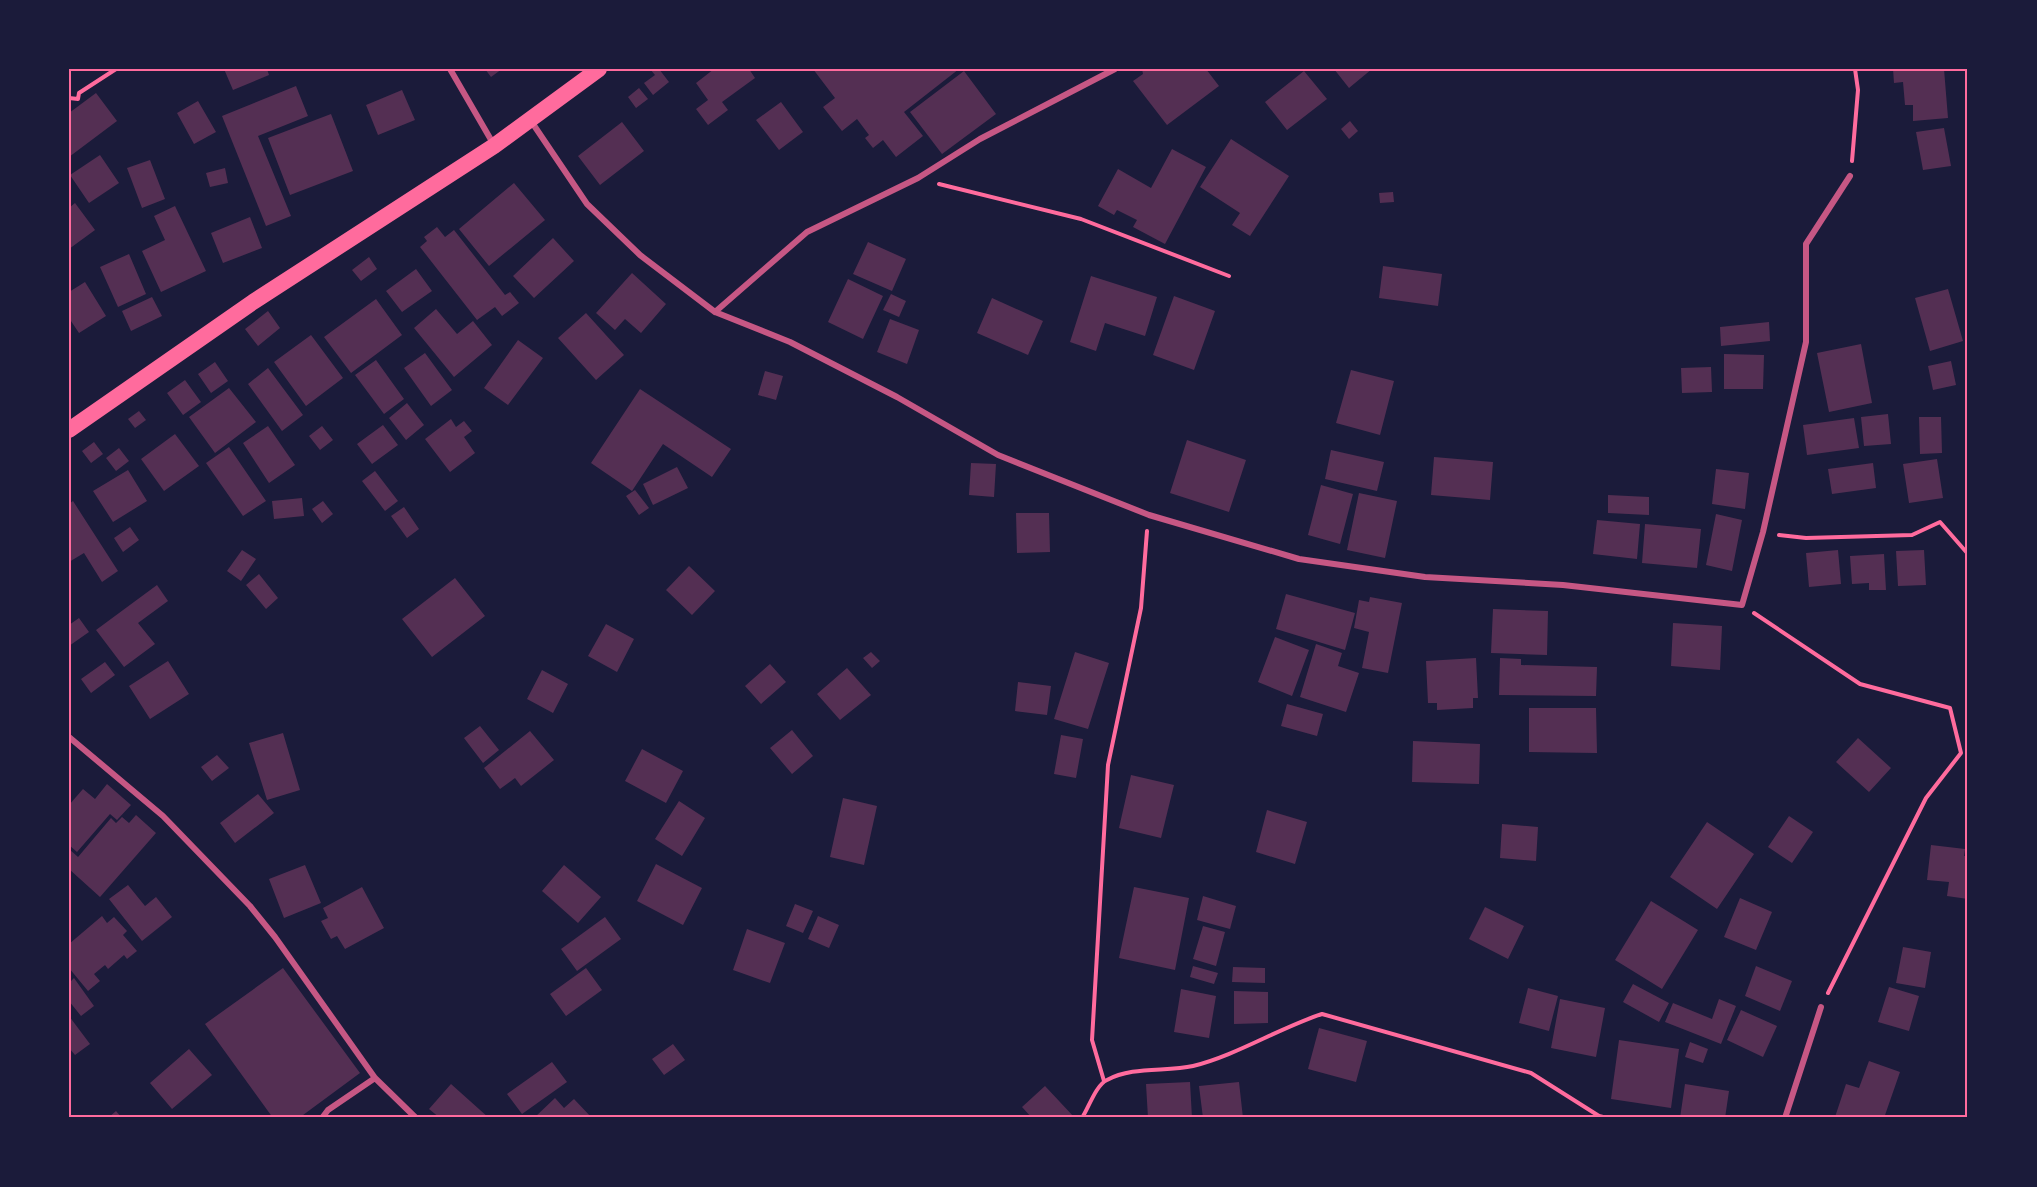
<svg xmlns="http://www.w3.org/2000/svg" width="2037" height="1187" viewBox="0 0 2037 1187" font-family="Figtree,sans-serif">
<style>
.building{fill:#542f53}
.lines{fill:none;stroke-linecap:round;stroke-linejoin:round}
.path{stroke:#ff6b9d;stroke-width:4}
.minor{stroke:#c65784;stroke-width:6}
.trunk{stroke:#ff6b9d;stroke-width:16}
.neatline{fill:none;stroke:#ff6b9d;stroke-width:2}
</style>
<rect width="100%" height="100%" fill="#1b1b3a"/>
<path class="building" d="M224,69h43l2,6 -36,15z
M485,69h17l-11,8z
M650,69h9l10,13 -16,13 -9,-12 11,-8z
M714,69h35l6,9 -33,24 6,8 -20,15 -12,-16 12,-9 -12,-17z
M813,69h146l-55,43 19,24 -27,21 -13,-17 -10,8 -8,-10 4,-3 -12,-16 -15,12 -19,-24 12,-9z
M1142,69h64l13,17 -52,39 -34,-44 10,-7z
M1334,69h38l-23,19z
M1893,69h51l4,49 -35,3v-16h-8l-2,-23 -9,1z
M964,71l32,43 -54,40 -32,-42z
M1304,71l23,28 -40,31 -22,-28z
M296,86l12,30 -50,20 33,80 -25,10 -44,-110z
M639,88l9,11 -12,9 -8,-11z
M402,90l13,30 -37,15 -12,-30z
M96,93l21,28 -48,36v-44z
M198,101l18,31 -22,12 -17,-31z
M781,102l22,30 -24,18 -23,-30z
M331,114l22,57 -63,24 -22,-57z
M1350,121l8,10 -9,8 -8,-10z
M622,122l22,29 -44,34 -22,-29z
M1944,128l7,38 -28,4 -7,-38z
M1231,139l58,37 -39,60 -18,-11 8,-12 -40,-26z
M1172,149l34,18 -41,77 -32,-17 4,-7 -20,-10 -3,5 -16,-9 20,-37 33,19z
M100,155l19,28 -30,20 -19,-28z
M150,160l15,39 -23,9 -15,-40z
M225,168l3,15 -18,4 -4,-14z
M514,183l31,37 -56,46 -30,-37z
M1393,192l1,10 -14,1 -1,-10z
M75,203l20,27 -26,19v-41z
M175,206l31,65 -45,21 -19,-41 23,-11 -11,-24z
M250,217l12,31 -39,15 -12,-30z
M437,227l8,10 9,-7 51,65 5,-3 9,11 -17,13 -7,-9 -18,13 -57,-73 7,-6 -3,-4z
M553,238l21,23 -40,37 -21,-22z
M868,242l38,17 -14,32 -39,-17z
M129,254l17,40 -28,13 -18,-40z
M369,257l8,12 -16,12 -9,-11z
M1383,266l59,8 -4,32 -59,-8z
M416,269l16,22 -30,21 -16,-21z
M632,273l34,31 -25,29 -16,-14 -10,11 -19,-17z
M1091,276l66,21 -12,39 -40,-13 -9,28 -26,-9z
M848,279l35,17 -20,43 -35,-17z
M85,282l21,34 -27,17 -10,-15v-26z
M1948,289l15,52 -33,10 -15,-53z
M891,294l15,7 -7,16 -16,-7z
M1174,296l41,15 -21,59 -41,-15z
M152,297l10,19 -31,15 -9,-20z
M992,298l51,23 -15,34 -51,-22z
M376,299l26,36 -51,38 -27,-36z
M436,309l21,25 16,-13 19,24 -38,32 -40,-49z
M268,311l12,17 -22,18 -13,-17z
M586,313l38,42 -28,25 -38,-42z
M890,319l29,11 -12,34 -30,-12z
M1769,322l1,19 -49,5 -1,-19z
M311,335l32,43 -37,28 -32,-44z
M518,340l25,18 -35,47 -24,-17z
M1861,344l11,59 -43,9 -12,-59z
M425,353l27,37 -21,16 -27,-38z
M1724,354l40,1 -1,34h-39z
M376,360l28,39 -20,15 -29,-39z
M1951,361l5,24 -23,5 -5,-24z
M215,362l13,19 -17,12 -13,-19z
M1711,367l1,25 -30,1 -1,-25z
M268,368l35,47 -21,16 -34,-47z
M1351,370l43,11 -14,54 -44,-12z
M765,371l18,5 -7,24 -18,-5z
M185,380l16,22 -18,13 -16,-22z
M229,388l27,34 -41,31 -26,-36z
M640,389l91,60 -19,28 -49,-33 -31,47 -41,-28z
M407,403l17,22 -18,15 -17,-22z
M139,411l7,9 -11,8 -7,-9z
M1888,414l3,30 -27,2 -3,-29z
M1919,417h22l1,36 -22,1z
M1854,418l5,30 -52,7 -4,-30z
M451,419l5,8 8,-6 8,10 -8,6 11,16 -25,19 -25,-33z
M383,425l15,20 -26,19 -15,-20z
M268,426l27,39 -26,18 -26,-40z
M322,426l11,14 -13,10 -11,-14z
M175,434l24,32 -35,25 -23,-32z
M1187,440l59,20 -17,52 -59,-19z
M94,442l9,12 -12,9 -9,-12z
M229,447l37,54 -23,15 -37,-53z
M119,448l10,13 -13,10 -10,-13z
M1331,450l53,12 -7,29 -52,-12z
M1434,457l59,5 -3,38 -59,-5z
M1937,459l6,39 -34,5 -6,-39z
M971,463l25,1 -2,33 -25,-2z
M1873,463l3,25 -44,6 -4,-25z
M677,467l11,21 -35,17 -10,-21z
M1716,469l33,4 -4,36 -33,-5z
M128,470l19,31 -34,21 -20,-31z
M375,471l23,30 -13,10 -23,-30z
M1321,485l32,9 -13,50 -32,-9z
M635,490l14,18 -10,7 -13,-19z
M1359,493l38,8 -12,57 -38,-8z
M1608,495l41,2v18l-41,-2z
M302,498l2,18 -30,3 -2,-18z
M73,501l45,70 -16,11 -18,-29 -15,9v-58z
M323,501l10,13 -11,9 -10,-14z
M404,507l15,22 -12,9 -16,-22z
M1016,513h33l1,39 -33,1z
M1716,514l26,6 -10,51 -26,-6z
M1597,520l43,4 -3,35 -44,-5z
M1645,524l56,5 -4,39 -55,-5z
M130,527l9,13 -16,12 -9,-14z
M242,550l14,9 -15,22 -14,-10z
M1838,550l3,34 -32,3 -3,-34z
M1924,550l2,35 -28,1 -2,-35z
M1884,554l2,36h-17v-7l-17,1 -2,-28z
M689,566l26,25 -23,24 -26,-25z
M259,574l19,24 -12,11 -20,-24z
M455,578l30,38 -53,41 -30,-38z
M157,585l11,16 -30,22 17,21 -31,23 -28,-37z
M1286,594l69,19 -10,37 -69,-21z
M1370,597l32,6 -14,70 -26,-5 7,-36 -15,-4 5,-28 10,2z
M1493,609l55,2 -1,44 -56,-2z
M79,618l10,14 -20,14v-21z
M1673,623l49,3 -2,44 -49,-4z
M606,624l28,15 -17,33 -29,-16z
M1275,637l34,13 -17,46 -34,-14z
M1316,644l26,9 -4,13 21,7 -13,39 -46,-15z
M871,652l9,9 -8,7 -9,-10z
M1075,652l34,11 -21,66 -34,-10z
M1476,658l2,40h-5v10l-36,2v-7h-9l-2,-42z
M1500,658l21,1v6l76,2 -1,29 -97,-1z
M168,661l21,33 -39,25 -21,-33z
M105,662l10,13 -24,18 -10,-14z
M770,664l16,18 -25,22 -16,-18z
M847,668l24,27 -31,25 -23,-26z
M542,670l26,14 -15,29 -26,-14z
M1018,682l33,4 -4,29 -32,-4z
M1287,704l36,10 -6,22 -36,-10z
M1529,708h67l1,45 -68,-1z
M480,726l19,24 -16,13 -19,-25z
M792,730l21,26 -21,18 -22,-26z
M530,731l24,29 -33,26 -6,-8 -15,11 -16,-21z
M283,733l17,57 -33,10 -18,-57z
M1061,735l22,4 -7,39 -22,-4z
M1858,738l33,30 -22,24 -33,-30z
M1413,741l67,3 -1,40 -67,-2z
M642,749l41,22 -17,32 -41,-22z
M217,755l12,13 -17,13 -11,-14z
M1131,775l43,10 -13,53 -42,-10z
M107,784l24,21 -14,15 -7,-6 -33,38 -8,-7v-40l14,-16 12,10z
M258,794l16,19 -39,30 -15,-20z
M843,798l34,8 -13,59 -34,-8z
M679,801l26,17 -23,38 -27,-17z
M1267,810l40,12 -12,42 -39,-12z
M136,815l20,18 -56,64 -31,-28v-20l9,8 33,-39 5,5 6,-6 7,6z
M1789,816l24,16 -21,31 -24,-16z
M1707,822l47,32 -37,55 -47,-32z
M1502,824l36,3 -2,34 -36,-3z
M1931,845l34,4 -1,7h4v43l-21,-3 2,-14 -22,-2z
M656,864l46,24 -19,37 -46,-24z
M305,865l16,38 -37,15 -15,-39z
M564,865l37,32 -23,26 -36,-32z
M128,885l17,21 11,-9 16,20 -30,24 -33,-42z
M362,887l22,41 -39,21 -8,-13 -6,3 -10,-18 7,-3 -5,-10z
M1134,887l55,11 -14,72 -56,-12z
M1203,896l33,10 -6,23 -33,-9z
M1740,898l32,14 -16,38 -32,-13z
M1651,901l47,29 -36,59 -47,-29z
M795,904l18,7 -10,22 -17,-7z
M1485,907l39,19 -16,33 -39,-20z
M102,916l5,7 7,-6 13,14 -4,4 14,16 -10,8 -3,-4 -16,14 -3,-4 -11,9 6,7 -12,10 -19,-23v-24z
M818,916l21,9 -10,23 -21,-9z
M605,917l16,22 -44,32 -16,-22z
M1203,926l22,6 -9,34 -23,-7z
M747,929l38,14 -15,40 -37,-13z
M1903,947l28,5 -6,36 -29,-5z
M1193,966l25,7 -4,11 -24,-7z
M1756,966l36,15 -12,30 -35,-15z
M1233,967l32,1v15l-33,-1z
M283,968l77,105 -61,45h-26l-68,-94z
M586,968l16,22 -36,26 -16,-22z
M74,978l20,28 -13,10 -12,-15v-18z
M1633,984l36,19 -10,19 -36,-20z
M1889,987l30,9 -10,35 -31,-9z
M1528,988l30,8 -9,35 -30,-8z
M1181,989l35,7 -7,42 -35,-6z
M1234,991l34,1v31l-34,1z
M1560,999l45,9 -9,49 -45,-9z
M1719,999l17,7 -15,38 -56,-22 8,-19 39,16z
M1741,1010l36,16 -14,31 -36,-17z
M69,1016l21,28 -15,11 -6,-7z
M1319,1028l48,13 -11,41 -48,-13z
M1619,1040l60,9 -8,59 -60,-9z
M1690,1042l18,7 -5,14 -18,-6z
M673,1044l12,16 -21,15 -12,-16z
M189,1049l23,26 -40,34 -22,-26z
M1869,1061l31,11 -16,46 -49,-1 11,-33 13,4z
M552,1062l15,20 -45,32 -15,-20z
M1190,1082l2,36h-44l-2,-34z
M1239,1082l4,36h-40l-4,-32z
M451,1084l38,34h-49l-11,-9z
M1685,1084l44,7 -4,27h-45z
M1045,1086l29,31 -2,1h-40l-10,-11z
M555,1098l9,10 10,-9 18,19h-58z
M116,1111l6,7h-14z"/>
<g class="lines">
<path class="path" d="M69,98l9,1 1,-6 37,-24
M1852,161l6,-71 -3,-21
M939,184l142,35 148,57
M1779,535l27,3 106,-3 28,-13 28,32
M1754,613l106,71 90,24 11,45 -35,45 -98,195
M1104,1081l-12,-41 16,-275 33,-157 6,-77
M1082,1118c7,-11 14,-33 25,-38 25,-14 59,-8 86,-14 42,-10 86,-38 129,-52l209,59 68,43 8,2"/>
<path class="minor" d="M450,69l44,76
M531,121l56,83 53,51 75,57 75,30 107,55 101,58 151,60 150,44 126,18 138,8 179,20 21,-73 43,-190v-98l44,-68
M715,312l92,-80 111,-54 62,-39 135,-70
M69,737l94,79 87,90 25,31 100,141 41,40
M322,1118l6,-8 47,-32
M1785,1118l36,-111"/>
<path class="trunk" d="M69,430l184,-128 241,-156 105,-77"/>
</g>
<rect width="2037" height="1187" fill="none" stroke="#1b1b3a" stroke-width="141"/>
<rect x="70" y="70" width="1896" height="1046" class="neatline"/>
</svg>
